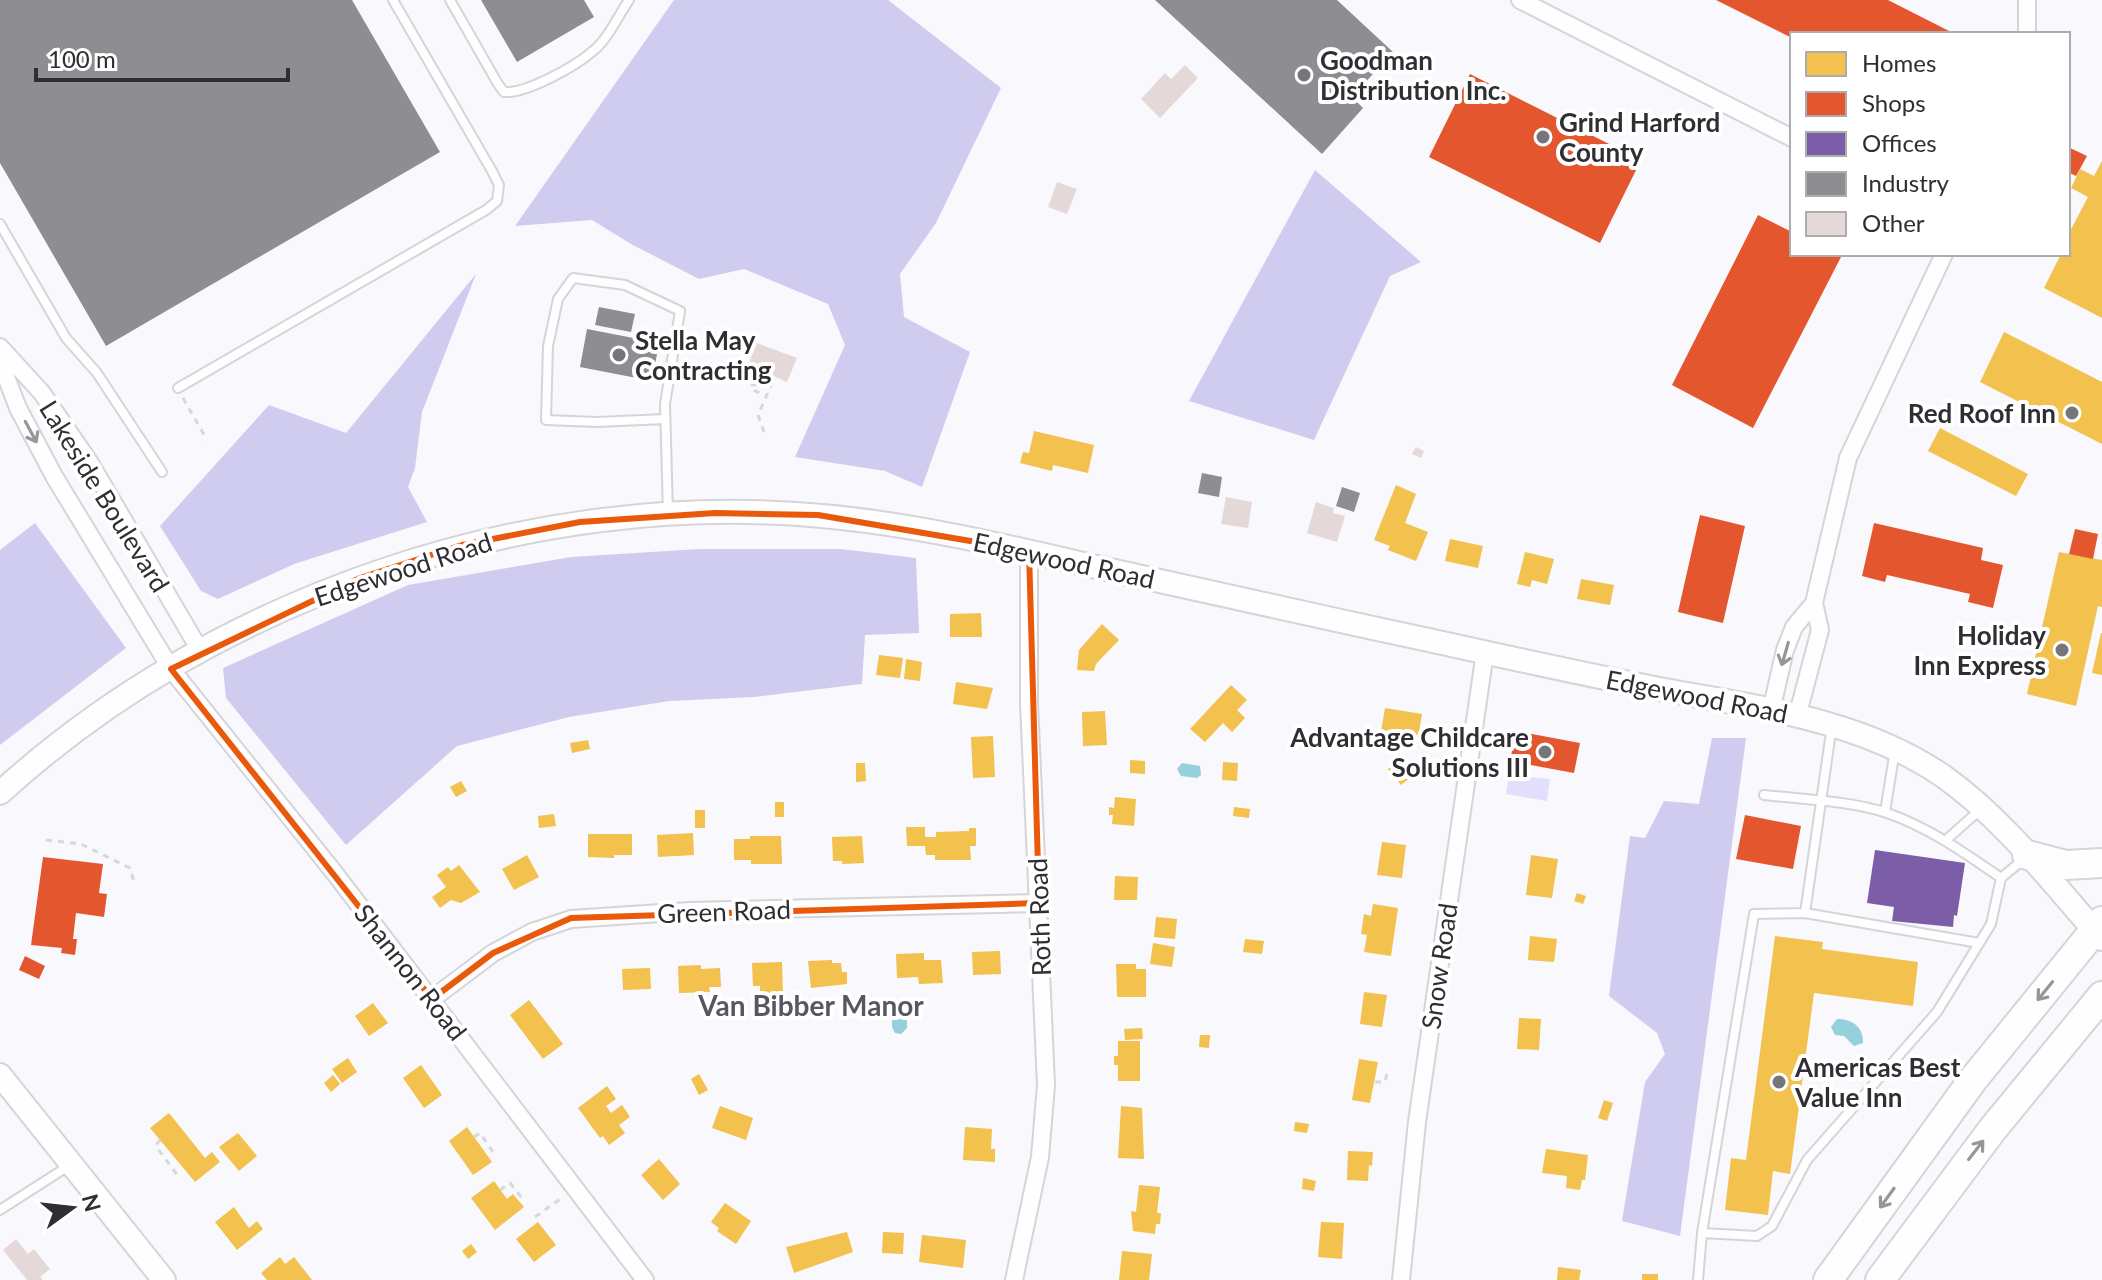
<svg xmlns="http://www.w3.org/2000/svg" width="2102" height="1280" viewBox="0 0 2102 1280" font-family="Lato,sans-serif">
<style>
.green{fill:#e1dffb}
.forest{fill:#d0ccef}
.water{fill:#96d0dd}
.homes{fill:#f2c14e}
.shops{fill:#e4572e}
.offices{fill:#7b5ea7}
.industry{fill:#8d8d92}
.building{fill:#e5d8d8}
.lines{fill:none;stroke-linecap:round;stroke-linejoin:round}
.lane-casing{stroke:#d5d5d9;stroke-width:12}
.street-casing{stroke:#d5d5d9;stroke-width:20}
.secondary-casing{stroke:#d5d5d9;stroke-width:26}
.highway-casing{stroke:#d5d5d9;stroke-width:32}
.path{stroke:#d8d8d8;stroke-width:3;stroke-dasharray:6 6;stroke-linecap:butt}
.lane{stroke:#fefeff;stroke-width:8}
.street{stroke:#fefeff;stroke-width:16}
.secondary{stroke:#fefeff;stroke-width:22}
.highway{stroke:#fefeff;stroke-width:28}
.oneway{stroke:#969699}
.marked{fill:none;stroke:#e8590c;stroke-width:6;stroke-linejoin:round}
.poi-dot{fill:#75757a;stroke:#fff;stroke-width:3}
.labels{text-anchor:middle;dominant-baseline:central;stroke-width:8;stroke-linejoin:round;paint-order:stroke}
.poi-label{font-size:26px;font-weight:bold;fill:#2f2f33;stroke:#fff;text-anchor:start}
.street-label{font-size:26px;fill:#2f2f33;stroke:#fff}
.neighbourhood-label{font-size:28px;font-weight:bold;fill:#575761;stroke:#fff}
</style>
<rect width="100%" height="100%" fill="#f8f8fd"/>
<path class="green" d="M1509,775l41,4 -3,22 -41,-7z"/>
<path class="forest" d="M674,0h214l113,88 -65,135 -36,51 4,43 66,35 -48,135 -37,-16 -90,-14 50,-112 -17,-41 -84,-35 -45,10 -68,-35 -39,-24 -77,6z
M1315,170l106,92 -31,14 -76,164 -125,-39z
M476,274l-54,138 -7,56 -7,19 19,35 -133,42 -76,35 -17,-8 -41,-65 109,-121 77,28z
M35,523l91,125 -126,97v-195z
M699,549h142l75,9 3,75 -54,2 -3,49 -108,13 -85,4 -100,16 -112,29 -111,99 -120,-147 -3,-30 185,-83 163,-28z
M1712,738h34l-66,498 -58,-15 23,-139 20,-28 -8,-21 -48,-37 21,-160 15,2 19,-37 35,3z"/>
<path class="water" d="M1182,763l18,3 1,9 -4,3 -16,-2 -4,-7z
M900,1003l7,5v20l-6,6 -6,-1 -3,-6v-18z
M1837,1019c15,0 27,8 26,24l-9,3 -10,-10 -9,-1 -4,-8z"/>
<path class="homes" d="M2102,161v157l-58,-30 17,-34h7v-19l20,-38 -17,-9 9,-19 14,7z
M2004,332l98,50v62l-122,-62z
M1940,428l88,46 -12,22 -88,-45z
M1034,431l60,14 -6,28 -35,-8 -1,6 -32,-8 3,-11 6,1z
M1396,485l20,9 -11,29 23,9 -12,29 -28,-11 2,-4 -16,-6z
M1450,539l33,7 -5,22 -33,-7z
M1525,552l29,7 -7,25 -15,-4 -2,7 -13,-3z
M2059,552l43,8v47l-4,-1 -22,100 -49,-12z
M1581,579l33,6 -4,20 -33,-6z
M981,613l1,24h-32v-23z
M1102,624l17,16 -23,24 -2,7 -17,-1 2,-20z
M2101,633h1v42l-10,-2z
M879,655l24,3 -3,20 -24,-3z
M906,659l16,3 -2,19 -16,-2z
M956,682l37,6 -6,21 -34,-5z
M1231,685l16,15 -10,10 8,8 -13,14 -9,-9 -18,19 -15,-13z
M1385,708l37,6 -4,24 -37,-6z
M1105,711l2,34 -24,1 -1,-34z
M993,736l2,41 -22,1 -2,-41z
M588,740l2,9 -18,4 -2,-10z
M1405,755l13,17 -17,13 -13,-16z
M1130,760l15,1v13l-15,-1z
M1223,762l15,1 -1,18 -15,-1z
M856,763h9l1,18 -10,1z
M461,781l6,10 -11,6 -6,-10z
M1115,797l21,2 -2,27 -22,-2 1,-9h-4v-8l5,1z
M775,802h9v15h-9z
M1234,807l16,2 -1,9 -16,-2z
M695,810h10v18h-10z
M554,814l2,12 -17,2 -1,-12z
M906,827h19v10h11v-5l33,-1v-3h7v18h-6l1,14h-36v-5h-9l-1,-9h-18z
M693,833l1,22 -36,2 -1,-22z
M588,834h44v21h-18v3l-26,-1z
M750,836h31l1,28h-31v-4h-17v-21h16z
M862,836l2,27 -22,1v-3h-9l-1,-24z
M1382,842l24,3 -4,33 -25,-3z
M527,855l12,22 -25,13 -12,-21z
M1531,855l27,4 -6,39 -26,-3z
M459,865l21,27 -19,11 -10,-3 -11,8 -8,-11 14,-10 -9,-12 11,-8 3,4z
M1115,876l23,1 -1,23h-23z
M1577,893l9,3 -3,8 -9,-3z
M1373,904l25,4 -7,48 -27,-4 3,-17 -6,-1 3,-20 7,2z
M1156,917l21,2 -2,20 -21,-2z
M1530,936l27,3 -3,23 -26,-2z
M1775,936l48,6 -1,7 96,13 -5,44 -99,-13 -24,181 -17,-3 -5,44 -43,-5 6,-52 15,2z
M1245,939l19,2 -2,13 -19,-2z
M1153,943l22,4 -3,20 -22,-3z
M1000,951l1,23 -28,1 -1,-23z
M924,953v7h17l2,23 -24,1 -1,-7 -21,1 -1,-24z
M832,960v3h9l1,9h5v12l-36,4 -3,-27z
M782,962l1,33 -23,1v-10h-7l-1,-23z
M1116,964h20v5h10v28h-29z
M701,965v4l19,-1 1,19h-12l1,5 -31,1 -1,-27z
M650,968l1,21 -28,1 -1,-21z
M1364,992l23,3 -5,32 -22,-3z
M529,1000l34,44 -20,15 -33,-44z
M373,1003l15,20 -19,13 -14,-20z
M1519,1018l22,1 -2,31 -22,-1z
M1142,1028l1,11 -18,1 -1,-11z
M1200,1035h10l-1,13 -10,-1z
M1118,1041h22v40h-22v-16h-4v-9h4z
M348,1058l9,14 -15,11 -10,-14z
M1359,1059l19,3 -8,41 -18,-3z
M421,1065l21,30 -18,13 -21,-30z
M699,1074l9,16 -9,5 -8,-16z
M333,1075l7,9 -9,8 -7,-9z
M607,1086l9,13 -10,7 5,7 11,-8 8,12 -11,8 6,8 -16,12 -6,-9 -3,2 -22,-30z
M1604,1100l9,3 -6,18 -9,-3z
M720,1106l33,12 -7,22 -34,-12z
M1121,1106l21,2 2,51 -26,-1z
M169,1113l36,45 7,-6 8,10 -25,20 -45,-54z
M1295,1122l14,2 -2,9 -13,-2z
M467,1127l25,35 -19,13 -24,-34z
M965,1127l27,2 -1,20h4v13l-32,-2z
M238,1133l19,23 -18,15 -20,-24z
M1546,1149l42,6 -3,25h-3l-2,10 -14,-2 1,-12 -25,-3z
M1348,1151l25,1 -1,14 -3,-1 -1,16 -21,-1z
M659,1159l21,25 -17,16 -22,-25z
M1303,1178l13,3 -2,10 -12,-2z
M494,1181l13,18 6,-5 11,13 -29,23 -24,-32z
M1139,1185l21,2 -3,26h4l-1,11h-4l-1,10 -22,-3 -2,-20 5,1z
M725,1203l26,18 -15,23 -19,-13 2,-3 -8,-6z
M234,1207l15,21 8,-7 6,8 -26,21 -22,-28z
M538,1222l18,23 -22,17 -18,-23z
M1321,1222l23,1 -2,36 -24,-2z
M847,1232l6,20 -59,21 -8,-26z
M883,1232l21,1 -1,21 -21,-1z
M922,1235l44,5 -3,28 -44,-6z
M471,1244l6,8 -9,7 -6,-8z
M1122,1251l30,3 -3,26h-30z
M280,1257l5,7 9,-7 18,23h-45l-6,-7z
M1558,1267l23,3 -2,10h-22z
M1642,1274h16v6h-16z"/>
<path class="shops" d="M1716,0h172l67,34h-163v4z
M1470,74l171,86 -41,83 -171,-86z
M2068,147l19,9 -11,20 -8,-4z
M1758,215l34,17v22h43l6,3 -88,171 -81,-43z
M1700,515l45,11 -22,97 -45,-11z
M1874,523l109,25 -2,12 22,5 -10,43 -25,-6 2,-8 -83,-19 -2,7 -23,-6z
M2075,529l23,5 -5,25 -24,-5z
M1516,731l64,12 -6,30 -64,-12z
M1745,815l56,11 -8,43 -57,-10z
M43,857l60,7 -4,29 8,1 -3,23 -28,-4 -3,26h4l-2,16 -14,-2 1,-5 -31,-3z
M25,956l20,10 -6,13 -20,-9z"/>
<path class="offices" d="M1875,850l90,13 -8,53 -3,-1 -1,12 -61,-6 2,-14 -27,-4z"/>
<path class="industry" d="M0,0h352l88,152 -334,194 -106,-183z
M481,0h103l10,17 -77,45z
M1155,0h182l56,52 -41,45 11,11 -41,46z
M599,307l36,7 -4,18 -36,-7z
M587,329l72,14 -7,38 -72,-14z
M1202,473l20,4 -3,20 -21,-4z
M1342,487l18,6 -6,19 -18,-6z"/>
<path class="building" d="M1185,65l13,13 -38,40 -19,-19 24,-26 6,6z
M1057,182l20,7 -10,25 -19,-7z
M757,343l40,15 -10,24 -39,-17z
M1416,447l8,4 -3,7 -9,-4z
M1226,497l26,5 -4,26 -27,-4z
M1316,502l18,6 -1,5 12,3 -8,26 -30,-9z
M16,1239l12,15 6,-5 16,20 -10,8 3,3h-16l-24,-30z"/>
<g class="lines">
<defs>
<path id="lane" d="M450,0l48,84 6,8c22,2 72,-26 89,-41 15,-12 25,-35 36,-51
M0,224l66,114 31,35 65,99
M178,388l308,-178 11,-9 2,-16 -7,-14 -99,-171
M665,419l-68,3 -51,-2 2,-74 10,-47 15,-21 52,7 55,26 -15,93 3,110
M1764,795c37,4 88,6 123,18 43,15 78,40 114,65
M1885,812l10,-62
M1946,840l36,-32
M1805,913l27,-188
M0,1210l70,-45
M1702,1233l55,3 15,-10 35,-66 130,-148 54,-88 10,-46 23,-19
M1698,1280l4,-47 52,-319 51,-1 174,30"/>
<path id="street" d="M1520,0l272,138
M2027,0v34
M0,347l42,46 48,70 111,189
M0,361l18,47 36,68 117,193 162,202 312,409
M1771,711l14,-61 9,-23 20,-24 34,-145 96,-204
M1797,717l23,-87 -6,-27
M432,999l61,-46 39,-21 39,-13 120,-8 348,-8
M1014,1280l26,-123 6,-72 -17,-382v-152
M1401,1280l16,-158 68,-470"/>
<path id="secondary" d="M0,793c216,-197 531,-304 822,-277 91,8 180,29 270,50 96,21 193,43 290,64 85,18 171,38 257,55 103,21 215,30 304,91 61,43 110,108 159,163
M0,1075l164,205"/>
<path id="highway" d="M2027,855l39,10 36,-2
M1828,1280l144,-199 130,-160
M1880,1280l112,-150 110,-134"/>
</defs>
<use href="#lane" class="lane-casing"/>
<use href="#street" class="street-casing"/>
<use href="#secondary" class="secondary-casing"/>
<use href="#highway" class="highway-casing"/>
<path class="path" d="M757,369l-6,20 15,7
M753,384l3,1 6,-14
M183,398l24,42
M764,432l-6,-17 15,-34
M46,840l35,4 49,24 5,17
M1375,1082h10l3,-13
M474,1137l6,-4 13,19
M160,1140l-4,5 2,4 20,27
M500,1190l10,-7 11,14
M535,1217l28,-20"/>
<use href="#lane" class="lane"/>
<use href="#street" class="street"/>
<use href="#secondary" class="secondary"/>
<use href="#highway" class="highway"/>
</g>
<defs><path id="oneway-shaft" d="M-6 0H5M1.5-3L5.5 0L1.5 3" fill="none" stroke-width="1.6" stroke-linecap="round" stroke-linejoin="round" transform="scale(2)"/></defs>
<g class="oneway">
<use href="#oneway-shaft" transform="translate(31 432) rotate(62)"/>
<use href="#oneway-shaft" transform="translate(1785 654) rotate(106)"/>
<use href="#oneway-shaft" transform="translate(2045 991) rotate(129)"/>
<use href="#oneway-shaft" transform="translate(1976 1150) rotate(-52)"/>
<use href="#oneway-shaft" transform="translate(1887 1198) rotate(126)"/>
</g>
<path class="marked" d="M715,513l103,2 211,36 10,352 -468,15 -78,35 -61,46 -261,-330 189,-91 102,-33 118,-23z"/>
<g class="poi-dot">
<circle cx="1304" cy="75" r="8"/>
<circle cx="1543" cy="137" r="8"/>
<circle cx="619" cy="355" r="8"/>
<circle cx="2072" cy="413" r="8"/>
<circle cx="2062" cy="650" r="8"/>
<circle cx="1545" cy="752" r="8"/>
<circle cx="1779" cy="1082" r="8"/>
</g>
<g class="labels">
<g class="poi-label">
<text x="1320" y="60">Goodman<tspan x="1320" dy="30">Distribution Inc.</tspan></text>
<text x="1559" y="122">Grind Harford<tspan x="1559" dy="30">County</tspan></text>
<text x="635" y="340">Stella May<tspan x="635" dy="30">Contracting</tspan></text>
<text x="2056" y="413" text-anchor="end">Red Roof Inn</text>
<text x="2046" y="635" text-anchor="end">Holiday<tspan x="2046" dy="30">Inn Express</tspan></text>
<text x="1529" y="737" text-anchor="end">Advantage Childcare<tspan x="1529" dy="30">Solutions III</tspan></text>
<text x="1795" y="1067">Americas Best<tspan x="1795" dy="30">Value Inn</tspan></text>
</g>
<g class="street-label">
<text transform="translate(105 496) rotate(58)">Lakeside Boulevard</text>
<text transform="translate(1064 560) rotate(12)">Edgewood Road</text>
<text transform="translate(403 569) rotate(-18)">Edgewood Road</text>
<text transform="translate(1697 696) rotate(11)">Edgewood Road</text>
<text transform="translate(724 911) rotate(-2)">Green Road</text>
<text transform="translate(1039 917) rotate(-92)">Roth Road</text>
<text transform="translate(1439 966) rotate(-82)">Snow Road</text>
<text transform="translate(411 972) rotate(52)">Shannon Road</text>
</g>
<g class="neighbourhood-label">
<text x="811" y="1005">Van Bibber Manor</text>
</g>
</g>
<rect x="1790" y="32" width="280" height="224" fill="#ffffff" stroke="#acacad" stroke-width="2"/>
<rect x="1806" y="52" width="40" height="24" fill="#f2c14e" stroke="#acacad" stroke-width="2"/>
<text x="1862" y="72" font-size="24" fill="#2f2f33">Homes</text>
<rect x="1806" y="92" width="40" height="24" fill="#e4572e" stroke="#acacad" stroke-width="2"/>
<text x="1862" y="112" font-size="24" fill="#2f2f33">Shops</text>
<rect x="1806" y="132" width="40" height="24" fill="#7b5ea7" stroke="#acacad" stroke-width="2"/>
<text x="1862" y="152" font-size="24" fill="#2f2f33">Offices</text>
<rect x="1806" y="172" width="40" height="24" fill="#8d8d92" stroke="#acacad" stroke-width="2"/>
<text x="1862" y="192" font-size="24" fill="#2f2f33">Industry</text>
<rect x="1806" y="212" width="40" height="24" fill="#e5d8d8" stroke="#acacad" stroke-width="2"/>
<text x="1862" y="232" font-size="24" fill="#2f2f33">Other</text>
<g transform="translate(72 1208) rotate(75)" stroke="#ffffff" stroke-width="6" paint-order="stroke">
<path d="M0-6L14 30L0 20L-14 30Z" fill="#2f2f33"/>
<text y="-12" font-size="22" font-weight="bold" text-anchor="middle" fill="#2f2f33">N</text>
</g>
<path d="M36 68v12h252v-12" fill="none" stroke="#2f2f33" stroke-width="4"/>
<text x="48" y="68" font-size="24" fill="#2f2f33" stroke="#ffffff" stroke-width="6" paint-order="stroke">100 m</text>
</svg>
